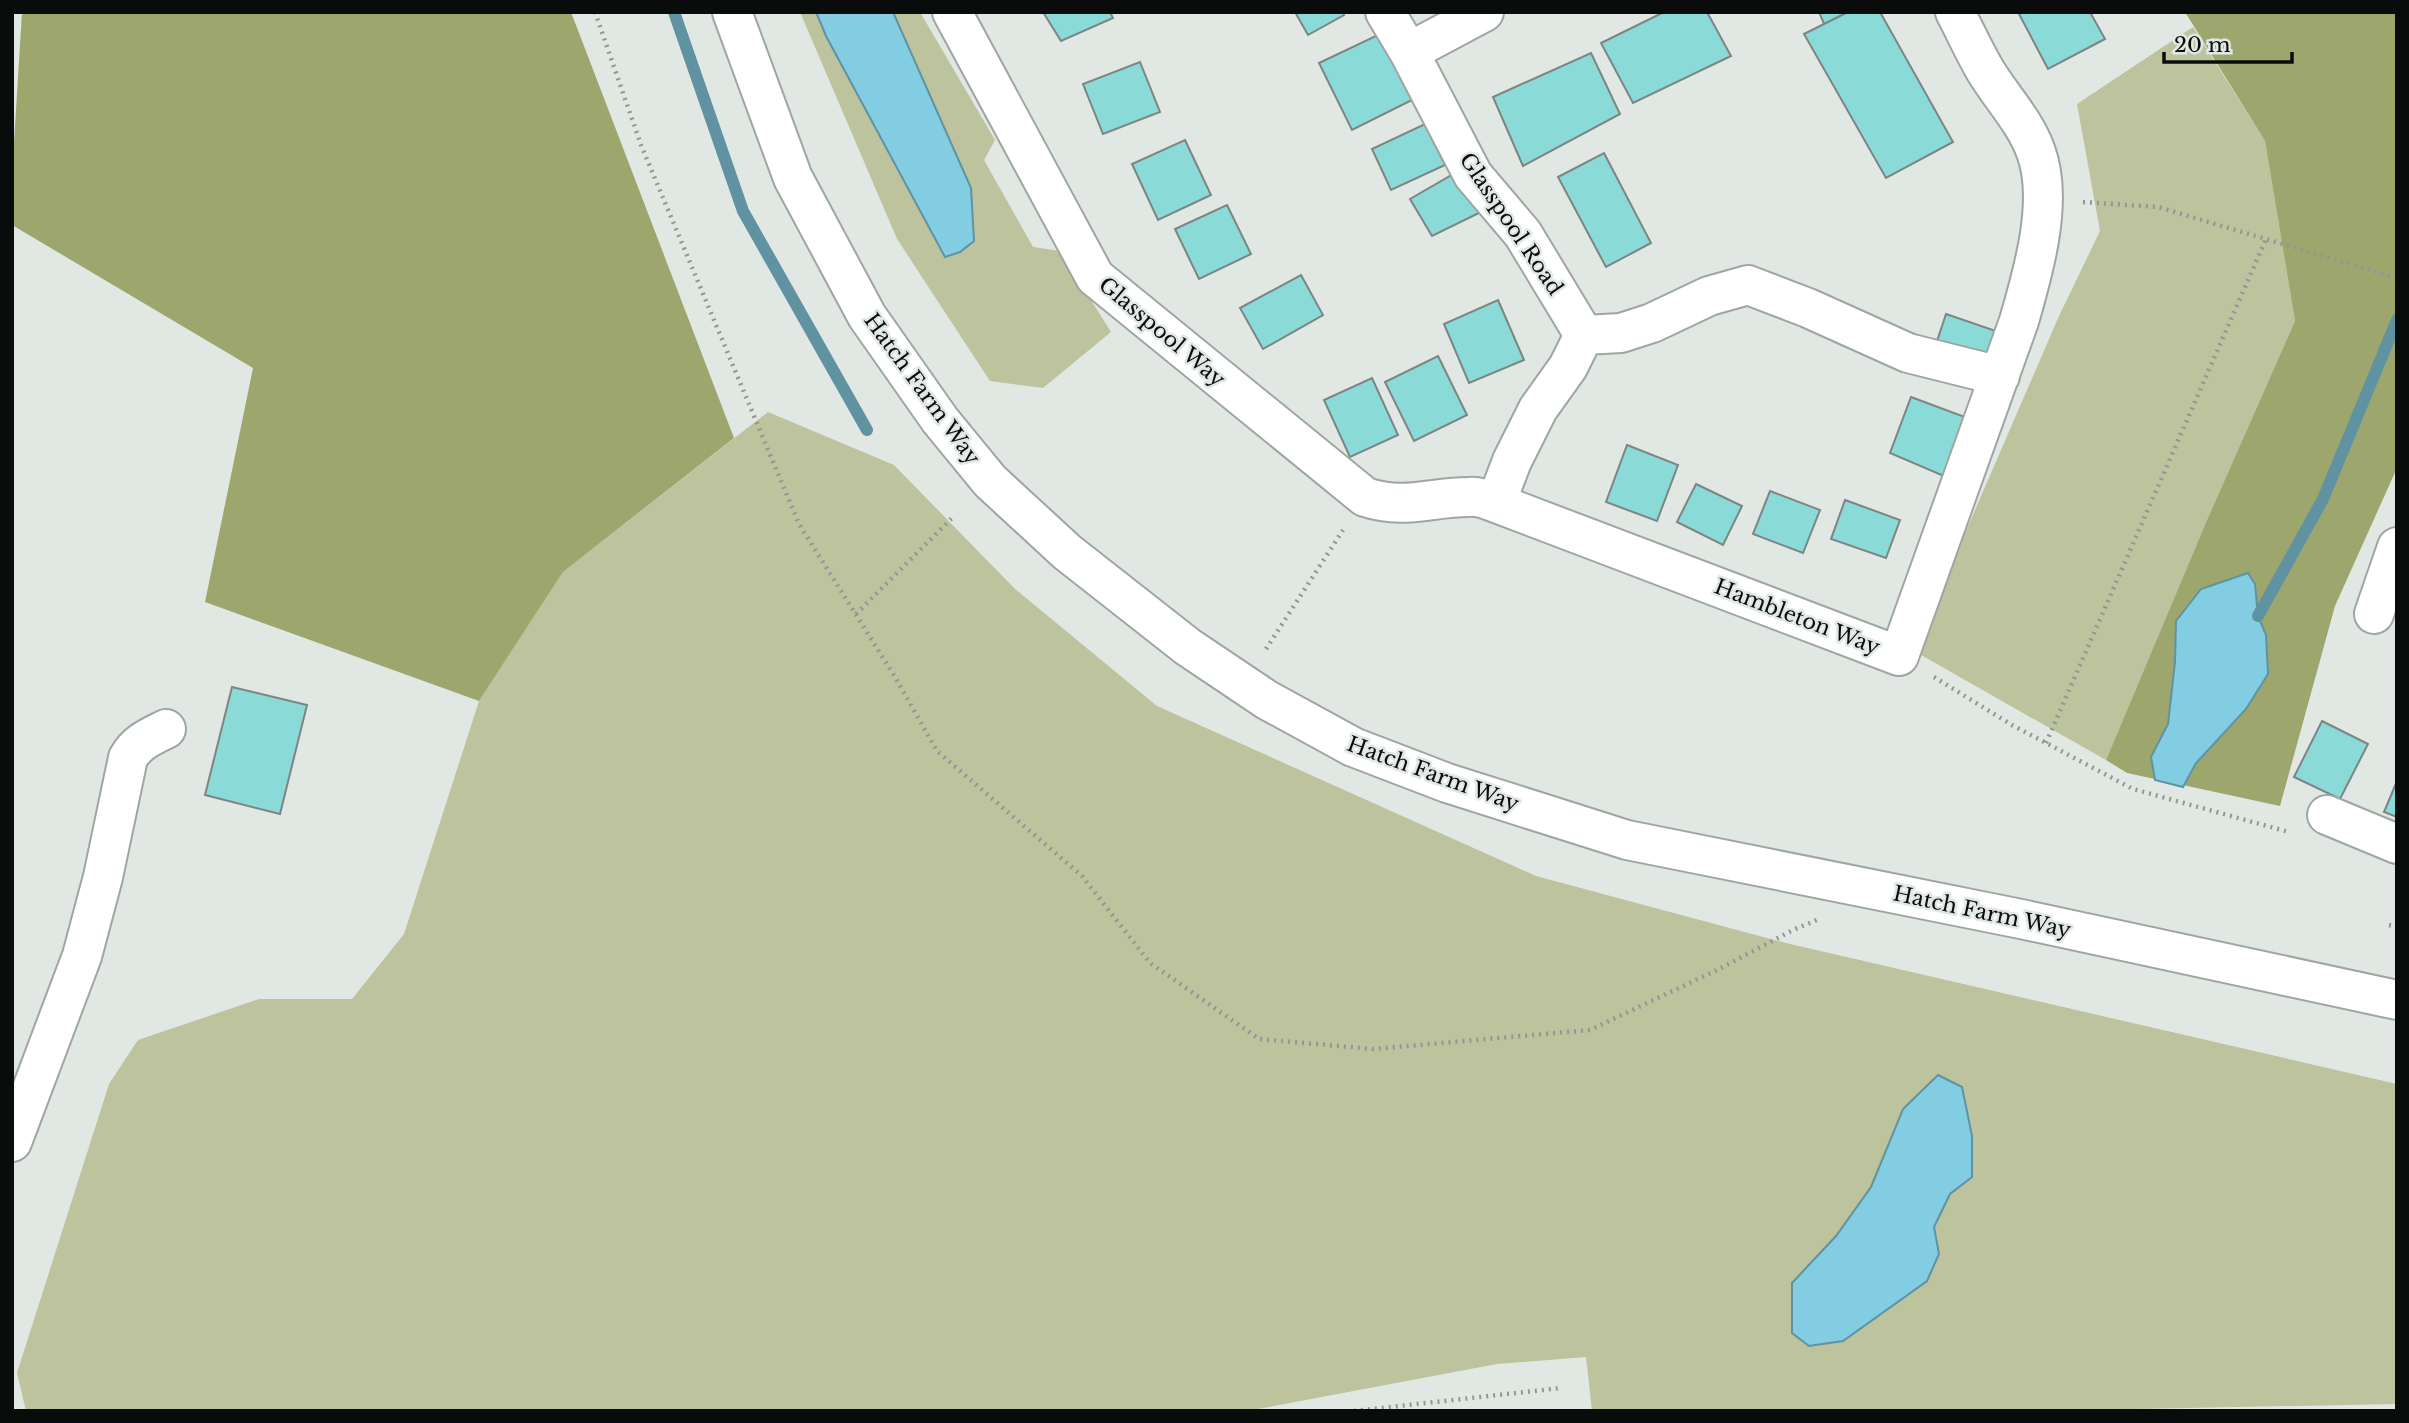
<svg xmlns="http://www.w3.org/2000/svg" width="2409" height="1423" viewBox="0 0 2409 1423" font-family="'Libre Baskerville',serif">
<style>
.green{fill:#bcc39d}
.forest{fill:#9da76d}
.water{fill:#83cde2;stroke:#5f93a2;stroke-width:2}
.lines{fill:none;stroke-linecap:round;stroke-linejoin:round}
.stream{stroke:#5f93a2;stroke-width:12}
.building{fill:#8adad7;stroke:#7d8584;stroke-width:2}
.minor-casing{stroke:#9fa6a2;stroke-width:42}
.path{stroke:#929794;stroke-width:4.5;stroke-dasharray:2 5;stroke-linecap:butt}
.minor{stroke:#fff;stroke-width:38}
.labels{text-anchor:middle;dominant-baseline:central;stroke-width:5;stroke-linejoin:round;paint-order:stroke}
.street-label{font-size:21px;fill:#0a0c0b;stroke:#e1e8e4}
</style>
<rect width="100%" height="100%" fill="#e1e8e4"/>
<path class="green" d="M800,12h120l75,128 -11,20 49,87 27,4 51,81 -68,56 -53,-7 -93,-142z
M2193,27l72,114 30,180 -88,199 -101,240 -192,-109 145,-335 41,-85 -23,-127z
M768,412l126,53 121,124 142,117 379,170 250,67 611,141v320l-364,7h-441l-6,-54 -89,7 -249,47h-1222l-9,-38 92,-289 29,-44 121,-41h93l52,-65 75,-233 84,-129z"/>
<path class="forest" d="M22,12h549l163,426 -171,134 -84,129 -274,-99 48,-234 -241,-143v-50z
M2185,12h212v456l-62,138 -55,200 -153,-33 -21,-13 101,-240 88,-199 -30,-180z"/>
<path class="water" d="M816,12h77l78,176 3,53 -14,11 -15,5 -119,-221z
M2248,573l7,11 3,32 8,19 2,39 -22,35 -50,54 -13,24 -28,-7 -4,-23 17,-33 7,-62 1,-41 25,-32z
M1938,1075l24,12 10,49v41l-22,17 -16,33 5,27 -12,27 -84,60 -34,5 -17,-13v-50l44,-47 35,-49 32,-78z"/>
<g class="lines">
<path class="stream" d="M674,12l69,199 124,219
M2258,616l65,-117 74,-179"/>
</g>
<path class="building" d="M1043,12h67l3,6 -52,23z
M1295,12h48l1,3 -36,20z
M1664,12h43l24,44 -98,47 -32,-60z
M1819,12h29l-24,12z
M1848,12h32l73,130 -67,36 -82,-144z
M2018,12h72l15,27 -57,30z
M1382,33l32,66 -62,31 -33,-67z
M1591,53l29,61 -97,52 -30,-69z
M1140,62l20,50 -57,22 -20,-50z
M1425,124l20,41 -54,25 -19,-41z
M1185,140l26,55 -53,25 -26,-56z
M1604,153l47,90 -45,24 -48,-90z
M1462,169l19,43 -49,24 -22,-37z
M1227,205l24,49 -52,25 -24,-50z
M1301,275l22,40 -60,34 -23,-41z
M1498,300l26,60 -55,23 -25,-59z
M1946,314l50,17 -11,32 -50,-16z
M1438,356l29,59 -53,26 -29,-59z
M1372,378l26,57 -48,22 -26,-57z
M1911,397l70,26 -21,60 -70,-30z
M1627,445l51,20 -21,56 -51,-19z
M1696,484l46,22 -19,39 -46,-23z
M1770,491l50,19 -17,43 -50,-19z
M1845,500l55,20 -14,38 -55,-19z
M232,687l75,18 -27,109 -75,-19z
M2322,721l46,23 -28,55 -46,-22z
M2397,781v36l-13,-5z"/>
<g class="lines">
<defs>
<path id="minor" d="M732,12l61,166 74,138 73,104 50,61 77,71 121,95 79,53 86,47 94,36 180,57 394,79 376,81
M952,12l143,265 270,220c40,13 65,0 104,0 9,-1 19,3 27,6l403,153 120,-335c14,-48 35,-120 17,-169 -11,-31 -35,-55 -51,-82 -11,-19 -20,-39 -30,-58
M1385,12l24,40 64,123 50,59 61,101
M1409,52l75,-40
M1584,335l37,-2 31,-10 57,-27 39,-11 60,23 100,45 92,23
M1496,503l16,-42 26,-52 30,-42 16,-32
M2374,614l23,-67
M2327,815l70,29
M12,1142l70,-186 21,-79 25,-119c9,-16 22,-21 38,-29"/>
</defs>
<use href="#minor" class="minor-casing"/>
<path class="path" d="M595,12l46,133 158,379 96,153 42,74 145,125 68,87 109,76 114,10 217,-19 127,-60 78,-41 22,-9
M2083,202l75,5 239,71
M856,614l97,-97
M1266,649l77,-119
M1934,677l78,48 121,64 156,43
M2046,743l220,-504
M2389,925l8,2
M1354,1411l207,-23"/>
<use href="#minor" class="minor"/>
</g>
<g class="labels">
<g class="street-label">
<text transform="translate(1511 224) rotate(56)">Glasspool Road</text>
<text transform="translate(1162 332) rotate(40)">Glasspool Way</text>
<text transform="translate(922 389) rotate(54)">Hatch Farm Way</text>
<text transform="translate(1797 617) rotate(21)">Hambleton Way</text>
<text transform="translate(1433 774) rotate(20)">Hatch Farm Way</text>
<text transform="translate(1982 912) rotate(12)">Hatch Farm Way</text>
</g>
</g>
<rect width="2409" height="1423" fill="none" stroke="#0a0c0b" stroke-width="28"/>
<path d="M2164 52v10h128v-10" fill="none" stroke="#0a0c0b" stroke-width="3.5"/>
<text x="2174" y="52" font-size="21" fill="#0a0c0b" stroke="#e1e8e4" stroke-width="5" paint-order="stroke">20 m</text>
</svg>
